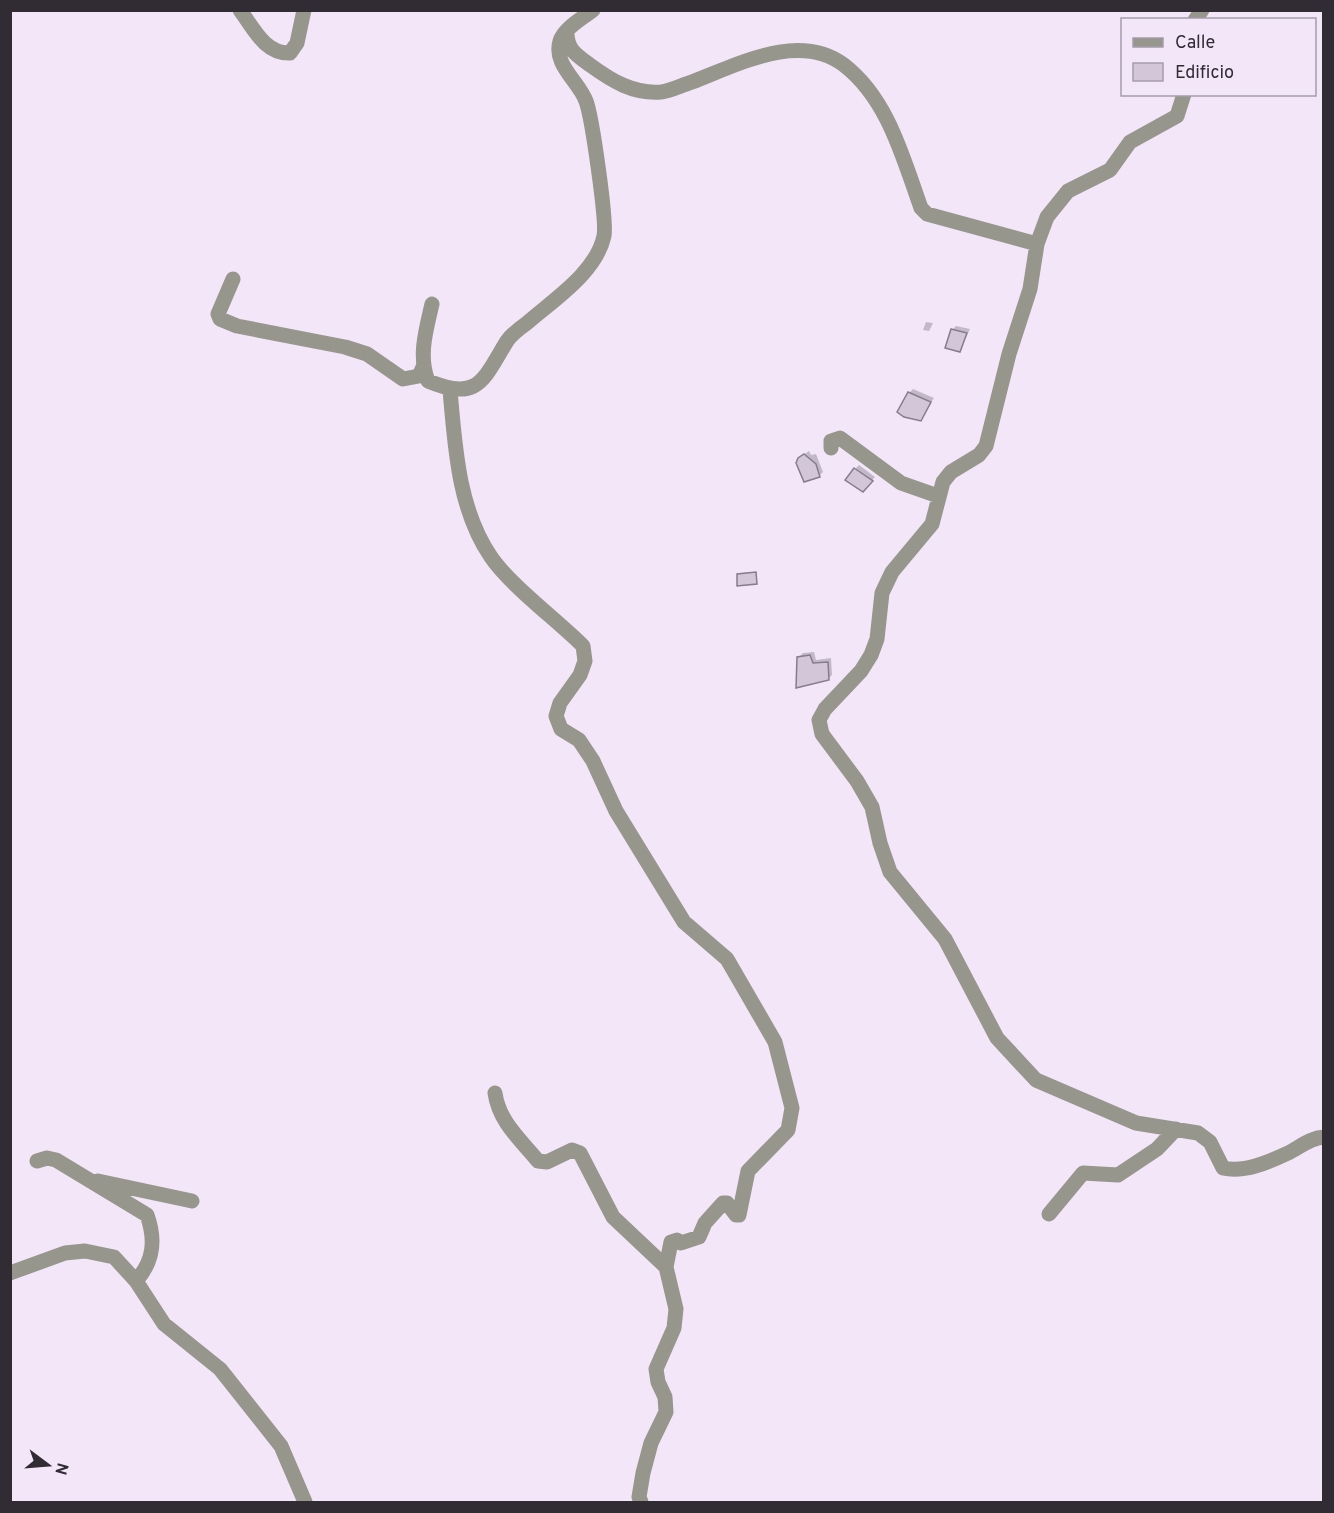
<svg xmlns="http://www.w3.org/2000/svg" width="1334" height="1513" viewBox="0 0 1334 1513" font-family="Overpass,sans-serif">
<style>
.shadow{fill:#0003}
.building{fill:#d3c6d8;stroke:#887b8d;stroke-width:1.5}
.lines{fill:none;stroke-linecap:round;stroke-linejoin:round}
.minor{stroke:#97968c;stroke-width:15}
</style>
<rect width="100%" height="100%" fill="#f3e6f9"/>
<path class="shadow" d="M926,322l7,1 -4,8 -6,-1z
M956,326l14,3 -10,21 -8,-20z
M913,389l21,9 -14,21 -11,-26z
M809,451l2,4 5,-1 7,18 -4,4 -20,-18z
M859,465l16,12 -12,13 -8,-21z
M757,572l-1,10 -18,-8 2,-1z
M814,652l2,8 15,-2 1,17 -4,4 -29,-22 4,-4z"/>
<path class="building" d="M951,329l16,4 -7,19 -15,-4z
M908,392l23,10 -10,19 -17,-4 -7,-5z
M804,454l12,10 4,13 -16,5 -8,-19 2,-5z
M854,468l19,13 -10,11 -18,-12z
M756,572l1,12 -20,2v-12z
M810,655l3,8 15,-1 1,18 -33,8 1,-31z"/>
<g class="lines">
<path class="minor" d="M240,10c14,19 25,44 50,43l7,-10 7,-33
M1195,20l7,-10
M567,30c-1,19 9,25 23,35 22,16 43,29 71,27 10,-1 21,-7 31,-10 45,-17 107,-51 152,-17 44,34 59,93 77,143l6,6 110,30
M1184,94l-7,22 -47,26 -20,28 -42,21 -21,26 -10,27 -7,45 -21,65 -23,92 -7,9 -28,17 -8,10 -11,42 -40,48 -10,21 -5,46 -6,16 -10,16 -36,38 -6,11 3,14 35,47 15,26 8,36 10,29 55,67 52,99 39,42 100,43 62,10 12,9 13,26c21,5 46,-6 65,-15 12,-6 22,-15 36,-16
M233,279l-15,35 2,5 17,7 108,21 22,7 36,25 16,-3 4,-9
M432,304c-6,26 -14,52 -4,77 51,21 55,-1 79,-40 5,-7 13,-13 20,-18 26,-23 69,-50 77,-87 3,-15 -12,-119 -18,-135 -8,-21 -33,-36 -26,-60 4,-13 23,-23 33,-31
M450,390c5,56 8,119 41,167 20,29 66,63 92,89l2,15 -5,14 -20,28 -4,13 5,13 18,11 14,21 23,50 68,111 43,37 48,83 17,66 -4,22 -40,41 -9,44h-3l-9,-12h-4l-18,20 -6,14 -18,6 -4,-3 -6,2 -5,25
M831,448v-7l9,-3 61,45 37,13
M495,1093c4,29 26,47 43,68l9,1 25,-12 8,3 33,64 53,50 10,42 -2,19 -18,41 2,13 7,15 1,15 -15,31 -8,30 -4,24 2,5
M37,1161l10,-3 9,2 91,55c9,25 7,46 -11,66
M98,1181l94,20
M1049,1214l34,-41 35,2 39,-26 19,-20
M10,1273l55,-20 20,-2 29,6 22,24 28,43 56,45 61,77 24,56"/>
</g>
<rect width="1334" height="1513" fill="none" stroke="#312c33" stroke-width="24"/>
<rect x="1121" y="18" width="195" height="78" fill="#f3e6f9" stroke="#a59caa" stroke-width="1.5"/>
<rect x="1133" y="38" width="30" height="9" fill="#97968c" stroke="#a59caa" stroke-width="1.5"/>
<text x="1175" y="48" font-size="18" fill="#312c33">Calle</text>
<rect x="1133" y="63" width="30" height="18" fill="#d3c6d8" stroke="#a59caa" stroke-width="1.5"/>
<text x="1175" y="78" font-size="18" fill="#312c33">Edificio</text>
<g transform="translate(48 1465) rotate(106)" stroke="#f3e6f9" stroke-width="4.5" paint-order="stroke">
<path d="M0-4.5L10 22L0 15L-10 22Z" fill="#312c33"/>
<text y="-9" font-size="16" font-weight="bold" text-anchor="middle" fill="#312c33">N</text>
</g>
</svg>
